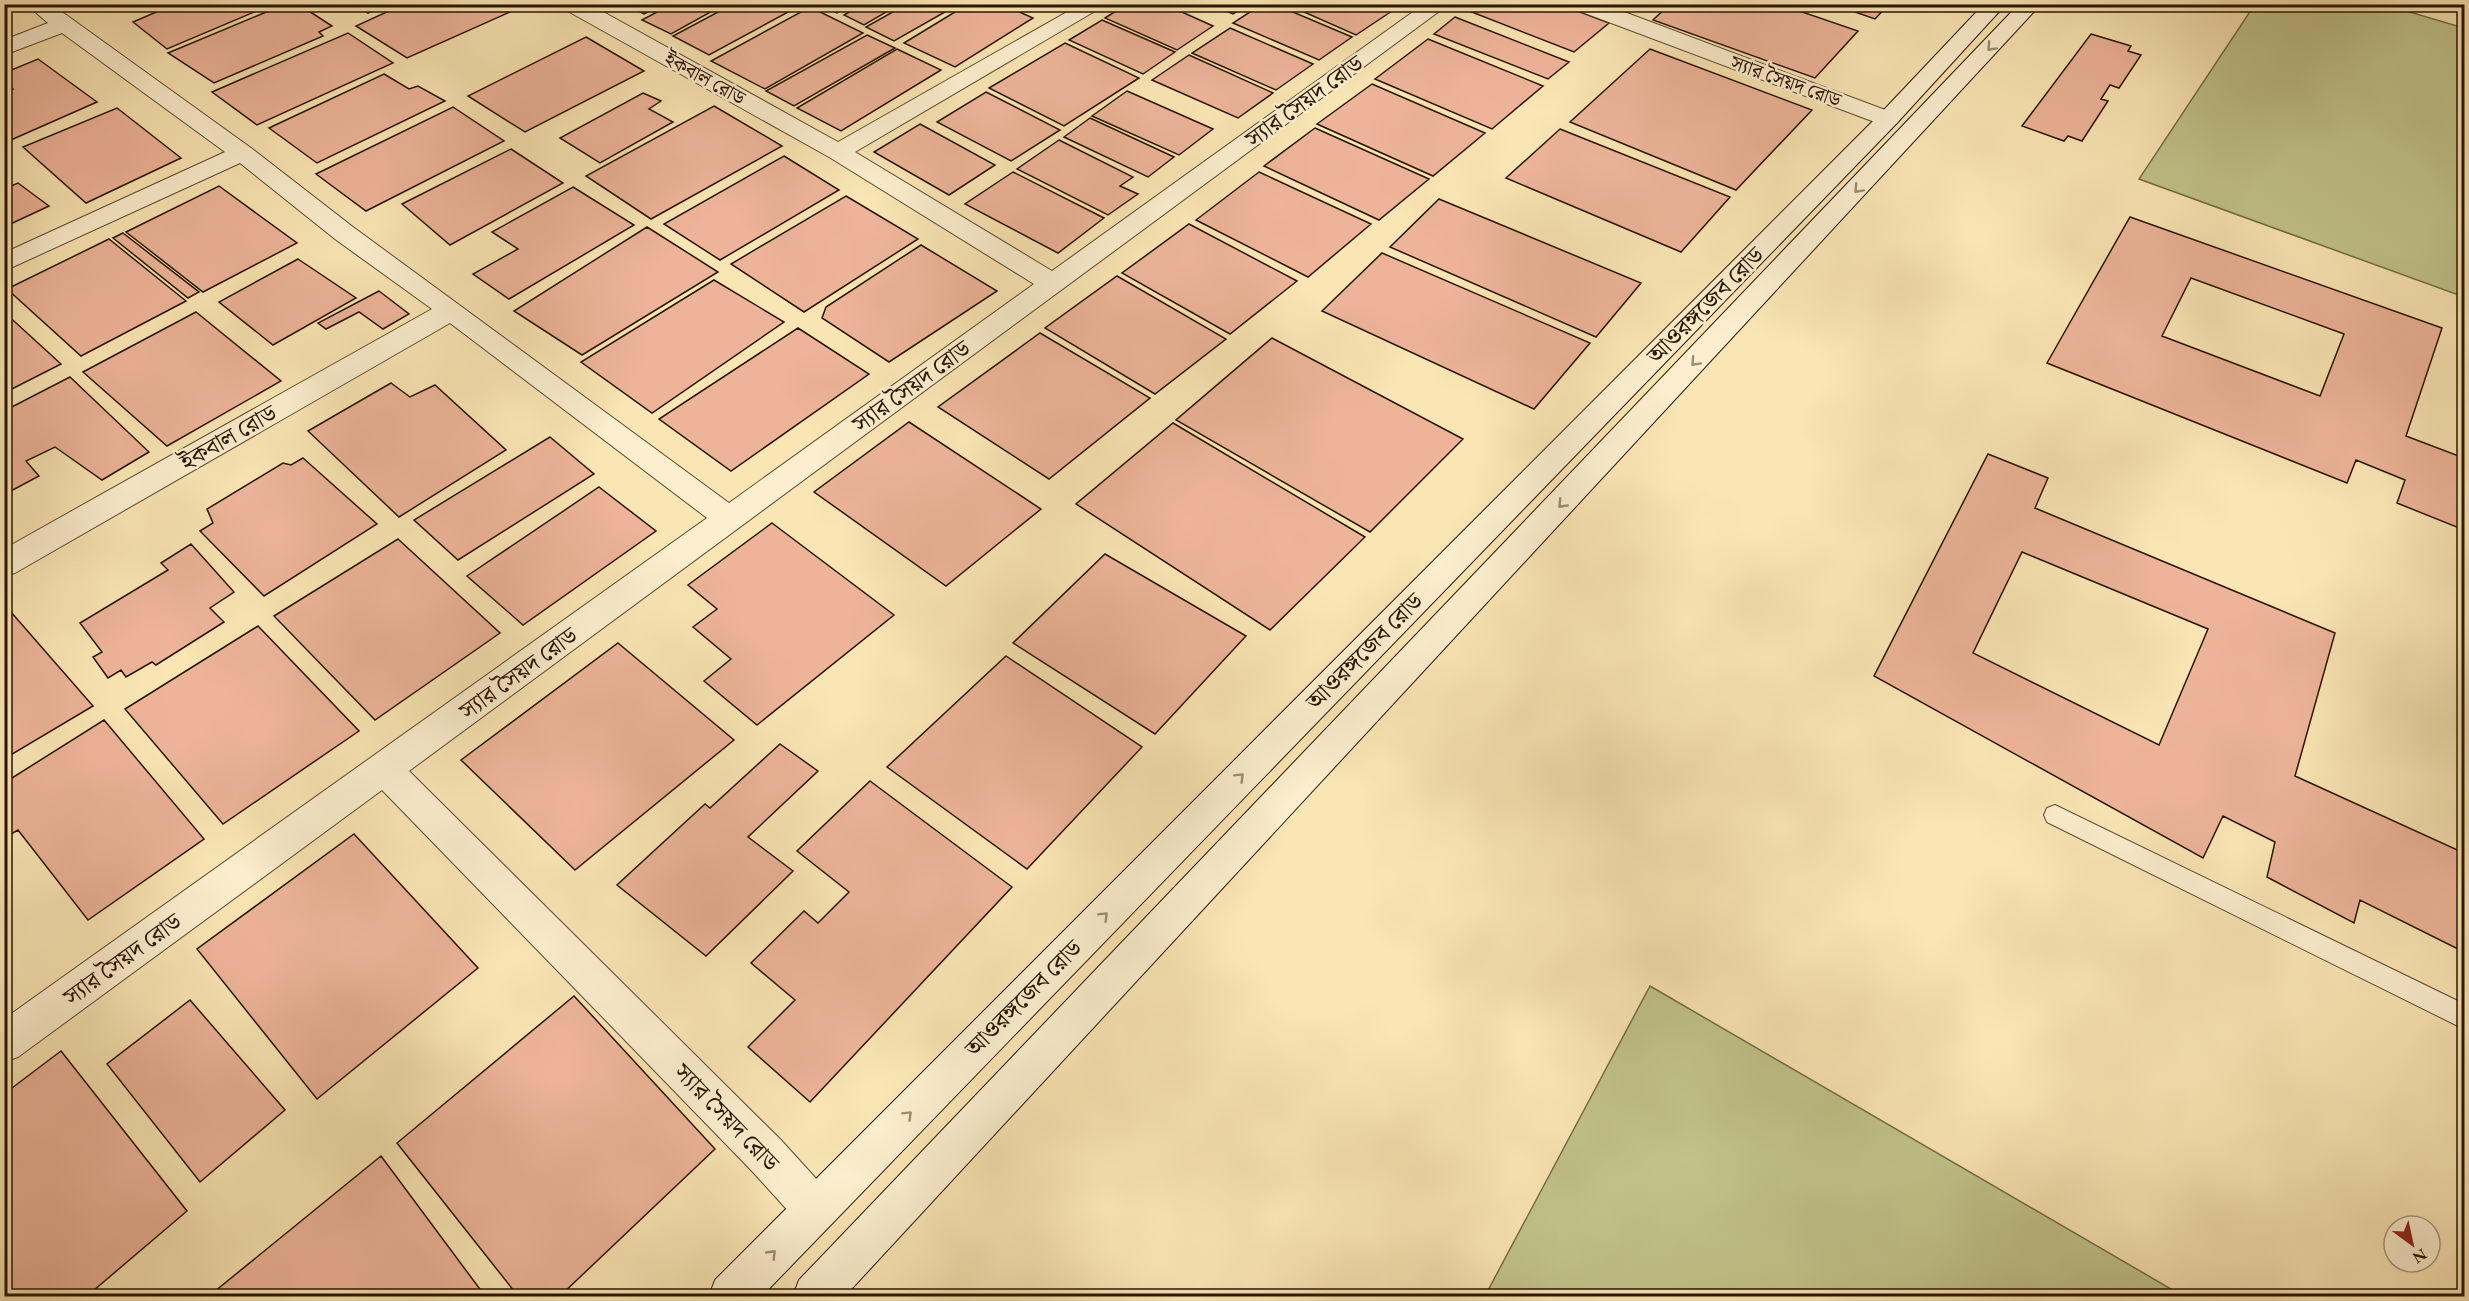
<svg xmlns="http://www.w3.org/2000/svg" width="2469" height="1301" viewBox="0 0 2469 1301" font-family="'EB Garamond','Noto Serif Bengali',serif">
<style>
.green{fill:#c1c38a;stroke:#746c46;stroke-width:1.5}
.building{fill:#edb499;stroke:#281502;stroke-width:1.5;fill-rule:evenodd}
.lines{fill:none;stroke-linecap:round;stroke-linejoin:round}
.lane-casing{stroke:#5c492e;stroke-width:2}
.street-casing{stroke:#5c492e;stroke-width:2}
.secondary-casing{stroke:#281502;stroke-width:2}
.lane{fill:#fceece;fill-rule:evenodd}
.street{fill:#fceece;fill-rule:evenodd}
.secondary{fill:#fceece;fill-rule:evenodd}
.oneway{stroke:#9d8c72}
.labels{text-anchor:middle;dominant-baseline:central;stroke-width:5;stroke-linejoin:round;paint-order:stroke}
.far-street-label{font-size:20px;fill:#281502;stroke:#fceece}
.street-label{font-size:24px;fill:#281502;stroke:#fceece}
</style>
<rect width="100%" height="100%" fill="#fae5b4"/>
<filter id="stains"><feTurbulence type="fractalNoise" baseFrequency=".00333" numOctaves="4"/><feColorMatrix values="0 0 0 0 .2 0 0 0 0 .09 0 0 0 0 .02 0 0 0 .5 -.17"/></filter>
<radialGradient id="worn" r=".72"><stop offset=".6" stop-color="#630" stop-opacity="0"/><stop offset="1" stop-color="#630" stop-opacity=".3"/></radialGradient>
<path class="green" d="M2255,4l131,1 78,23v269l-325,-118z
M1650,986l533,310h-698z"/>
<path class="building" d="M113,4h29l-17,7z
M175,4h98l-106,45 -34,-27z
M298,4l34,22 -13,6 4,4 -109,47 -46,-30 115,-48z
M355,4h30l-17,9z
M404,4h124l-121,54 -51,-32z
M625,4h39l-20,10z
M672,4h53l-54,30 -29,-14z
M733,4h67l1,1 -92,50 -36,-19z
M819,4h33l-15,9z
M863,4h37l-36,21 -20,-10z
M907,4h52l-65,37 -28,-14z
M968,4h34l31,14 -78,49 -51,-24z
M1127,4h37l49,22 -36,24 -72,-32z
M1210,4h39l-16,10z
M1262,4h12l78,33 -33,23 -86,-37z
M1286,4h97l12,5 -39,26z
M1463,4h96l50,19 -35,29 -115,-45z
M1670,4h109l79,27 -43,47 -162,-58z
M1832,4h57l-14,15z
M810,7l53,26 -98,56 -54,-28z
M1455,17l114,45 -21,17 -114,-45z
M1102,20l73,32 -32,22 -74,-34z
M1230,28l83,36 -37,26 -84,-37z
M348,33l45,30 -136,62 -45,-33z
M2091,34l40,12 -3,5 13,4 -22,33 -9,-3 -9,14 7,2 -26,40 -14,-5 -4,5 -42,-15z
M867,35l28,13 -101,58 -28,-15z
M586,37l58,34 -119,61 -57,-36z
M1428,39l115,47 -51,43 -117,-50z
M1065,43l74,35 -75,48 -75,-38z
M897,49l44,21 -100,61 -44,-23z
M1650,49l162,61 -76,80 -166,-68z
M1189,55l84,38 -35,25 -86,-38z
M38,59l59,43 -93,41v-50l9,-4 -9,-7v-9z
M384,74l25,15 9,-3 27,15 -128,62 -48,-35z
M1372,84l113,49 -52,43 -116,-52z
M1127,91l86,38 -34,26 -87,-39z
M986,92l74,38 -49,31 -74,-39z
M643,93l18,8 -12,8 24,13 -73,41 -40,-25z
M714,106l68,40 -131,73 -65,-43z
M453,107l51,34 -138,70 -50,-37z
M117,108l64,50 -95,45 -63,-56z
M1090,118l84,39 -26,20 -84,-40z
M920,124l75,41 -46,30 -75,-43z
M1315,128l114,51 -50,41 -115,-54z
M1560,129l170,68 -49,55 -175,-74z
M1059,140l74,37 -13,9 18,8 -30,21 -91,-46z
M511,149l52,34 -113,62 -48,-41z
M784,156l55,34 -119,70 -56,-36z
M1013,172l91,46 -46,35 -93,-49z
M1259,172l112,52 -63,53 -112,-57z
M18,183l31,23 -45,21v-38z
M219,186l78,57 -94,49 -77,-60z
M573,187l61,38 -125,74 -36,-25 45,-25 -26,-17z
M846,196l72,43 -114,73 -73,-48z
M1439,199l202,84 -45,54 -206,-90z
M2130,217l312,111 -36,108 58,22v72l-67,-27 8,-23 -49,-20 -9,23 -300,-120zM2191,278l153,56 -24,62 -158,-60z
M1189,224l108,57 -67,53 -108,-61z
M647,227l71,45 -136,83 -68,-44z
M123,233l76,59 -11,6 -75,-60z
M109,239l77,62 -105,55 -74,-67z
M921,245l76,46 -108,71 -67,-44 4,-11z
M1382,253l208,90 -56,66 -212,-98z
M298,259l58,39 -83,47 -54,-43z
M1117,276l109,63 -71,55 -110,-66z
M714,280l70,42 -132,91 -71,-51z
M379,291l30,23 -26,15 -24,-17 -33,17 -8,-6z
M4,312l57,52 -57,29z
M196,312l85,69 -114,65 -84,-74z
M798,328l71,46 -138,97 -72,-52z
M1040,333l110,65 -101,81 -111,-72z
M1272,338l191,101 -93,93 -194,-112z
M70,377l79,75 -47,28 -47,-33 -29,14 13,15 -30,16 -5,-5v-76z
M391,383l19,14 25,-12 71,65 -107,67 -91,-86z
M909,422l132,87 -95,77 -132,-94z
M1173,423l192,114 -95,93 -194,-126z
M550,437l44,37 -136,86 -44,-40z
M1988,454l60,24 -13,30 300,125 -40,143 169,77v99l-104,-52 -6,23 -87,-46 8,-35 -52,-26 -20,42 -329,-182zM2022,552l186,77 -49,116 -186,-92z
M303,458l74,66 -113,72 -64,-65 13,-8 -6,-14 76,-46 8,2z
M599,487l57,44 -133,94 -56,-49z
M772,523l122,92 -137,110 -53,-44 27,-22 -38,-32 24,-18 -29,-24z
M398,539l102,94 -125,87 -101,-104z
M191,544l43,48 -24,16 14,14 -68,43 -4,-3 -26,15 -5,-7 -13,8 -15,-21 9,-5 -22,-29 88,-53 -7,-7z
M1105,554l141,82 -91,98 -142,-91z
M4,604l89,102 -89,53z
M258,626l101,105 -136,93 -98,-115z
M618,643l116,97 -159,130 -114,-110z
M1006,656l136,91 -115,122 -140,-102z
M104,720l100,119 -116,81 -70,-90 -14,8v-55z
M780,744l38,27 -70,66 45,34 -87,85 -89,-71 88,-81 5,4z
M870,781l142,106 -202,215 -62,-55 47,-47 -44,-37 53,-52 14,12 31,-31 -52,-41z
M354,834l124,134 -161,131 -120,-150z
M574,996l141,153 -155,147h-42l-121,-153z
M190,1000l95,110 -85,72 -93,-118z
M61,1051l126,160 -100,85h-83v-202z
M381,1156l104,140h-276z"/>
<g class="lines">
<defs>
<path id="lane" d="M2055,805l409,199v25l-417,-207 -3,-7 3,-7z"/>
<path id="street" d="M26,4h25l200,144 102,79 376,276 305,-219 -205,-127 -265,-148 -2,-5h27l249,138 243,-138h26l-252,148 197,119 372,-267h25l-1040,767 372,369 49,54 6,15 -6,15 -15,6 -15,-6 -49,-54 -369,-380 -364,267 -14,5v-43l703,-501 -257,-195 -435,250 -11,3v-27l428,-240 -97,-70 -95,-76 -236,108v-18l221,-101 -163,-119 -58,22v-15l44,-17z
M1572,4h31l293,110 4,5 -4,5h-16l-306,-115z"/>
<path id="secondary" d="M1984,4h22l-110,120 -1134,1172h-53l6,-16 1165,-1166z
M2019,4h22l-1196,1292h-52l6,-16z"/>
</defs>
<use href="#lane" class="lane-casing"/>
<use href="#street" class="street-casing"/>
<use href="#secondary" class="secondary-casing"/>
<use href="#lane" class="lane"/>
<use href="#street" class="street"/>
<use href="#secondary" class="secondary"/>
</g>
<defs><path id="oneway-chevron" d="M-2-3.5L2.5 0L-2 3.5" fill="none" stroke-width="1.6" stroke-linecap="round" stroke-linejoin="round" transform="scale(1.5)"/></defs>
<g class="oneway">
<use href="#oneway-chevron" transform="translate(1991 47) rotate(133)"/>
<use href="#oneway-chevron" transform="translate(1858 189) rotate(133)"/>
<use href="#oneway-chevron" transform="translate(1695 362) rotate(133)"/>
<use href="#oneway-chevron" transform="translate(1562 504) rotate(133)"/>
<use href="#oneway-chevron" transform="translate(1240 777) rotate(-45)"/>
<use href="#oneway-chevron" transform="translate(1104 916) rotate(-45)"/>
<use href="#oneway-chevron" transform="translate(908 1115) rotate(-45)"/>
<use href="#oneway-chevron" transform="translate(772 1254) rotate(-46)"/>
</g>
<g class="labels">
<g class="far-street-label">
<text transform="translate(705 78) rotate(29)">ইকবাল রোড</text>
<text transform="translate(1786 81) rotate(20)">স্যার সৈয়দ রোড</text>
</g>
<g class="street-label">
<text transform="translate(1304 101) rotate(-36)">স্যার সৈয়দ রোড</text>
<text transform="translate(1705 305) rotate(-45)">আওরঙ্গজেব রোড</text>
<text transform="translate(911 386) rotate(-36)">স্যার সৈয়দ রোড</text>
<text transform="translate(228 437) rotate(-30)">ইকবাল রোড</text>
<text transform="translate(1364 651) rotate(-45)">আওরঙ্গজেব রোড</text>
<text transform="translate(518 673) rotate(-36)">স্যার সৈয়দ রোড</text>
<text transform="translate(122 959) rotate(-36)">স্যার সৈয়দ রোড</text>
<text transform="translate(1023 998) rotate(-45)">আওরঙ্গজেব রোড</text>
<text transform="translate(727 1117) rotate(46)">স্যার সৈয়দ রোড</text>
</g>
</g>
<rect width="2469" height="1301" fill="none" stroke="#fae5b4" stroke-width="24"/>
<rect x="6" y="6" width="2457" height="1289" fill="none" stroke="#281502" stroke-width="3"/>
<rect x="12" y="12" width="2445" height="1277" fill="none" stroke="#281502" stroke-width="1.5"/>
<g transform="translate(2412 1244) rotate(147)"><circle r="28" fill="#fceece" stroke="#a7977c" stroke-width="1.5"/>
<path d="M0-4.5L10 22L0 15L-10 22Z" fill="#8f2418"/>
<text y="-9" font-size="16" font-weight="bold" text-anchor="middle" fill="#281502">N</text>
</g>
<rect width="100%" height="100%" filter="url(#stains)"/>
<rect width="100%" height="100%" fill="url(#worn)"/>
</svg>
